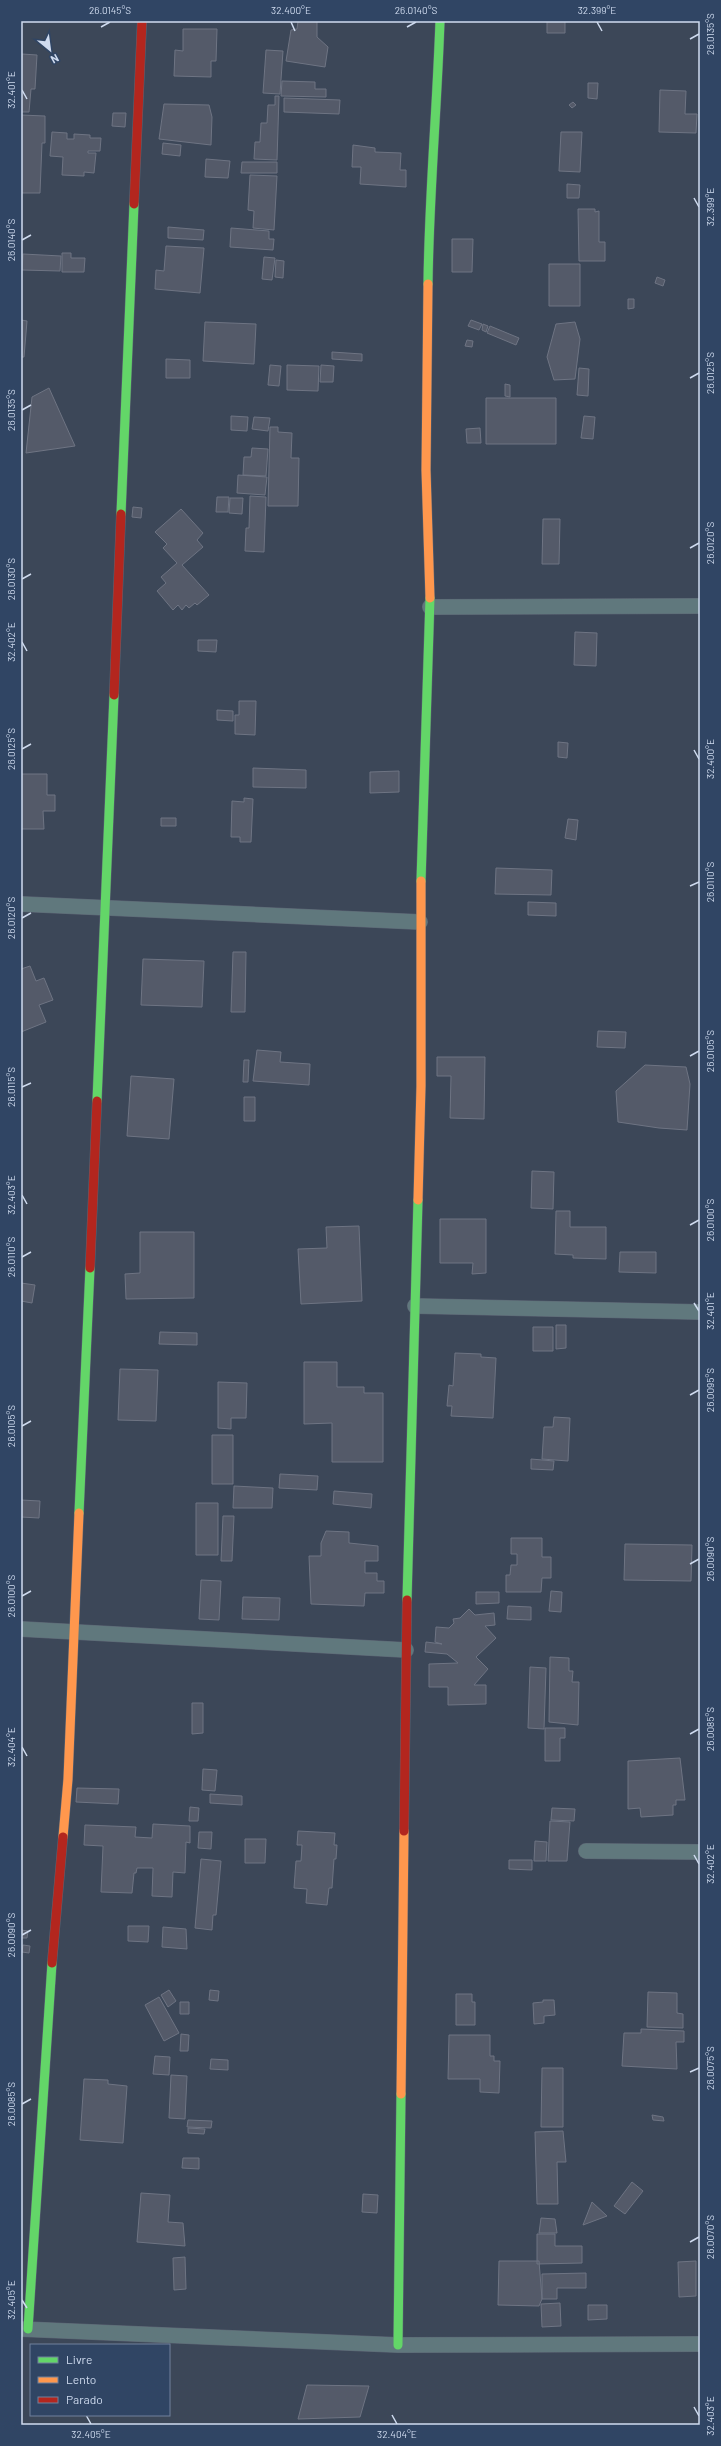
<svg xmlns="http://www.w3.org/2000/svg" width="721" height="2446" viewBox="0 0 721 2446" font-family="Barlow,sans-serif">
<style>
.building{fill:#545a69;stroke:#6e7483}
.lines{fill:none;stroke-linecap:round;stroke-linejoin:round}
.street-casing{stroke:#5c6574;stroke-width:16}
.fast-casing{stroke:#5c6574;stroke-width:10}
.slow-casing{stroke:#5c6574;stroke-width:10}
.jam-casing{stroke:#5c6574;stroke-width:10}
.street{stroke:#60787d;stroke-width:15}
.fast{stroke:#63d668;stroke-width:9}
.slow{stroke:#ff974d;stroke-width:9}
.jam{stroke:#b3261e;stroke-width:9}
.ticks{fill:none;stroke:#cfdbef;stroke-width:1.5}
.neatline{fill:none;stroke:#cfdbef;stroke-width:1.5}
.ticks-label{font-size:10px;text-anchor:middle;fill:#cfdbef}
</style>
<rect width="100%" height="100%" fill="#3c4758"/>
<path class="building" d="M298,21h19v16l11,10 -3,20 -39,-6 5,-31 6,-1z
M547,21h18v12h-18z
M183,29h34l-1,32h-5v16l-37,-1 1,-26 8,1z
M266,50l17,1 -3,43 -17,-1z
M22,54l15,1 -2,34h-4l-2,23h-8z
M282,81l33,1v7h11v8l-45,-1z
M588,83h10l-1,16 -9,-1z
M660,90l26,1 -1,23h12l-1,19 -37,-1z
M275,96h4l-2,64 -23,-1 1,-17h5l1,-19h6l1,-18h7z
M284,98l56,2 -1,14 -55,-2z
M573,102l3,3 -4,3 -3,-3z
M164,104l45,1 3,12 -1,28 -52,-6z
M113,113h13l-1,14 -13,-1z
M21,115l24,1v27h-3l-2,50h-19z
M52,132l15,1v6h7v-5l16,1v3h11l-1,13h-12v2h8l-2,20 -10,-1v4l-22,-1 1,-18 -13,-1z
M561,132h21l-2,40 -21,-1z
M163,143l18,2 -1,11 -18,-2z
M353,145l22,3v4l26,1 -1,17h6v17l-46,-3 1,-17h-9z
M206,159l24,2 -2,17 -23,-1z
M242,162h35v11h-36z
M250,175l27,1 -3,54 -21,-2 1,-17 -6,-1z
M567,184l13,1 -1,13h-12z
M578,209h17v3l4,-1v31h6v19h-26z
M168,227l36,3 -1,10 -35,-2z
M231,228l38,3v8h5l-1,11 -43,-3z
M452,239h21l-1,33h-20z
M166,246l38,2 -4,45 -45,-4 1,-19 8,1z
M62,253h9v5h14l-1,14h-22z
M23,254l38,2 -1,15 -38,-1z
M264,257l11,1 -3,22 -10,-1z
M276,260l8,1 -1,17 -8,-1z
M549,264h31v42h-31z
M657,277l8,3 -2,6 -8,-3z
M628,299h6v9l-6,1z
M21,320l6,1 -3,36h-3z
M471,320l11,4 -3,6 -11,-4z
M205,322l51,2 -2,40 -51,-3z
M575,322l5,17 -5,40 -21,1 -7,-23 9,-33z
M483,324l5,2 -2,6 -4,-2z
M490,326l29,12 -3,7 -29,-12z
M467,340l6,1 -1,6 -7,-1z
M332,352l30,2v7l-30,-2z
M166,359l24,1v18h-24z
M270,365l11,1 -2,20 -11,-1z
M287,365l32,1 -1,25 -31,-1z
M321,365l13,1 -1,16h-13z
M579,368l10,1 -1,27 -11,-1z
M505,384l5,1v12l-5,-1z
M49,388l26,58 -49,7 6,-56z
M486,398h70v46h-70z
M231,416l17,1 -1,14 -16,-1z
M584,416l11,1 -2,22 -12,-1z
M254,417l16,1 -2,13 -16,-2z
M270,427h8v5l14,1 -1,25h8l-1,48h-30z
M480,428l1,15h-14l-1,-14z
M252,448l16,1 -2,27 -23,-1 1,-18h7z
M238,475l29,2 -2,18 -28,-2z
M250,496l16,1 -2,55 -19,-1 1,-23h3z
M217,497h12l-1,15h-12z
M230,498h13l-1,16 -13,-1z
M133,507l9,1 -1,10 -9,-1z
M181,509l22,24 -6,7 6,7 -21,18 27,30 -12,10 -2,-2 -6,5 -3,-3 -4,5 -4,-5 -5,5 -16,-19 9,-8 -5,-6 16,-14 -14,-15 4,-4 -12,-12z
M543,519h17l-1,45h-17z
M575,632l22,1 -1,33 -22,-1z
M198,640h19l-1,12 -18,-1z
M239,701h17l-1,34 -20,-1v-19h4z
M217,710l16,1v10l-16,-1z
M558,742l10,1 -1,15 -9,-1z
M253,768l53,2v18l-53,-1z
M399,771v21l-29,1v-21z
M21,774h26v21h8v16h-12l1,18h-23z
M244,798l9,1 -2,43h-11v-5h-9l1,-36 12,1z
M161,818h15v8h-15z
M568,819l10,1 -2,20 -11,-2z
M496,868l56,2 -1,25 -56,-1z
M528,902l28,1v13l-28,-1z
M233,952h13l-1,60h-14z
M143,959l61,2 -2,46 -61,-2z
M30,966l6,15 8,-3 9,22 -14,5 7,17 -25,10v-63z
M598,1031l28,1 -1,16 -28,-1z
M257,1050l24,2 -1,10 30,2 -1,21 -56,-4z
M437,1057h48l-1,62 -34,-1 1,-42h-14z
M244,1060h5l-1,22h-5z
M645,1065l41,2 4,17 -3,46 -28,-2 -41,-6 -2,-31z
M131,1076l43,3 -5,60 -42,-3z
M244,1097h11v24h-11z
M532,1171l22,1 -1,37 -22,-1z
M556,1211h14v16h36v32l-33,-1v-3l-18,-1z
M440,1219h46v54l-14,1 1,-11h-33z
M359,1226l3,75 -61,3 -3,-55 29,-1 -1,-21z
M140,1232h54v66l-68,1 -1,-25 15,-1z
M620,1252h36v21l-37,-1z
M21,1283l14,2 -3,18 -11,-2z
M556,1325h10v23l-10,1z
M533,1327h20v24h-20z
M160,1332l37,1v12l-38,-1z
M455,1353l26,1v3l15,1 -3,60 -42,-2 1,-10h-5l2,-21 4,1z
M304,1362h33v25h27v6h19v69h-51v-39l-28,1z
M120,1369l38,1 -2,51 -38,-1z
M218,1382l29,1 -1,35h-15v11l-13,-1z
M554,1417l16,1 -2,43 -26,-2 2,-32h9z
M212,1435h21v49h-21z
M531,1459l23,2 -1,9 -22,-1z
M280,1474l38,2 -1,14 -38,-2z
M234,1486l39,2 -1,20h-39z
M334,1491l38,3 -1,14 -38,-4z
M21,1500l19,1 -1,17 -18,-1z
M196,1503h22v52h-22z
M223,1516h11l-2,45h-11z
M326,1531l23,1v11l29,3v15h-13v12h12v8h7v12h-19l-1,13 -53,-2 -2,-48h12v-13z
M511,1538h31v19h9v21h-9l-1,14h-35v-17h4l1,-10h6v-11h-6z
M625,1544l67,1 -1,36 -67,-1z
M201,1580l20,1 -2,39 -20,-1z
M551,1591l11,1 -1,20 -12,-1z
M476,1592h23v11l-23,1z
M243,1597l37,1 -1,22 -37,-1z
M508,1606l23,1v13l-24,-1z
M469,1609l6,6 19,-2 1,12 -10,1 11,12 -20,19 12,12 -14,16h12v19l-38,1v-18h-19v-23l29,-1 -11,-9 -22,-2 1,-10 16,2 -7,-2 1,-15 13,1 5,-5 -1,-4 7,-1z
M550,1657l19,1v13h4l-1,11h7l-1,43 -29,-3z
M530,1667l16,1 -2,61 -16,-1z
M192,1703h11v30l-11,1z
M545,1728h20v10h-5v23h-15z
M680,1758l5,42h-9v5h-3v10l-32,2 -1,-9 -12,1v-48z
M203,1769l14,1 -2,21 -13,-1z
M77,1788l42,1 -1,15 -42,-2z
M210,1794l32,2v9l-32,-2z
M190,1807l9,1 -1,13h-9z
M552,1808l23,1 -1,12 -23,-1z
M550,1821l20,1 -3,39h-19z
M153,1824l37,2v17l-4,-1 -1,31 -12,-1 -1,25 -20,-1 1,-28h-16l-1,5h-2l-2,20 -31,-1 2,-46 -19,-1 1,-20 51,2 -1,10 17,1z
M298,1831l37,2 -1,12h3l-1,14h-2l-2,29h-3l-2,17 -21,-2 1,-14 -13,-1 2,-27h5l1,-16h-5z
M199,1832h13l-1,17 -13,-1z
M245,1839h21l-1,24h-20z
M535,1841l12,1 -1,19h-12z
M201,1859l20,2 -5,54h-3l-1,15 -17,-2z
M509,1860h23v10l-23,-1z
M128,1926h21l-1,16 -20,-1z
M163,1927l23,2 1,20 -25,-2z
M21,1930l7,1 -1,7h-6z
M23,1945l7,1 -1,7 -7,-1z
M169,1990l7,11 -8,6 -7,-12z
M210,1990l9,1 -1,10 -9,-1z
M648,1992l29,1v20l6,1v14l-36,-1z
M456,1994h16v8h3v23h-19z
M159,1997l20,36 -15,8 -19,-36z
M543,2000h11l1,15 -11,1v7l-10,1 -1,-21 10,-1z
M180,2002h9v12h-9z
M641,2029l43,2v11h-8l1,27 -55,-3 2,-33h17z
M181,2034l8,1 -1,16h-8z
M449,2035h41v21h4v5h6l-1,32 -19,-1v-13h-32z
M155,2056l15,1 -1,18 -16,-1z
M211,2059l17,1v10l-18,-1z
M542,2068h21v59h-22z
M171,2075l16,1 -2,43 -16,-1z
M84,2079l24,1v4l19,2 -4,57 -43,-3z
M652,2115l11,2 1,4 -11,-1z
M188,2120l24,1 -1,7 -24,-1z
M188,2128l17,1 -1,5 -16,-1z
M563,2131l3,31h-9l1,42h-21l-2,-72z
M183,2158h16v11l-17,-1z
M632,2182l11,9 -18,23 -11,-8z
M141,2193l29,2 -2,27 15,1 2,23 -48,-4z
M363,2194l15,1 -1,18 -15,-1z
M592,2202l15,14 -24,9z
M541,2218l14,1 2,14h-18z
M537,2234h18v12h27v17l-45,1z
M185,2257l1,32 -12,1 -1,-32z
M499,2261h40l3,38 -3,7 -41,-1z
M696,2261v35l-17,1 -1,-35z
M586,2273v15h-29v11h-15v-25z
M560,2303l1,23 -19,1 -1,-23z
M588,2305h19v14l-19,1z
M307,2385l62,1 -9,31 -62,2z"/>
<g class="lines">
<defs>
<path id="street" d="M430,607l270,-1
M21,904l399,18
M415,1306l285,6
M21,1629l385,21
M586,1851l114,1
M21,2329l377,16 302,-1"/>
<path id="fast" d="M428,284c1,-88 9,-175 12,-263
M121,514l13,-310
M421,881l9,-283
M97,1101l17,-406
M79,1513l11,-245
M407,1600l11,-400
M28,2329l24,-366
M398,2345l3,-251"/>
<path id="slow" d="M428,284l-2,186 4,128
M418,1200l3,-114v-205
M63,1837l5,-58 11,-266
M401,2094l3,-263"/>
<path id="jam" d="M134,204l8,-183
M114,695l7,-181
M90,1268l7,-167
M404,1831l3,-231
M52,1963l11,-126"/>
</defs>
<use href="#street" class="street-casing"/>
<use href="#fast" class="fast-casing"/>
<use href="#slow" class="slow-casing"/>
<use href="#jam" class="jam-casing"/>
<use href="#street" class="street"/>
<use href="#fast" class="fast"/>
<use href="#slow" class="slow"/>
<use href="#jam" class="jam"/>
</g>
<path class="ticks" d="M291,22l4,9M597,22l5,9M101,27l9,-5M407,27l9,-5M690,39l9,-5M22,90l5,9M694,198l5,9M22,240l9,-5M690,378l9,-5M22,410l9,-5M690,548l9,-5M22,579l9,-5M22,642l5,9M22,749l9,-5M694,750l5,9M690,886l9,-4M22,918l9,-5M690,1056l9,-5M22,1087l9,-4M22,1195l5,9M690,1225l9,-5M22,1257l9,-5M694,1303l5,8M690,1395l9,-5M22,1426l9,-5M690,1564l9,-5M22,1596l9,-5M690,1734l9,-5M22,1747l5,9M694,1855l5,9M22,1935l9,-5M690,2072l9,-4M22,2104l9,-5M690,2242l9,-5M22,2300l5,8M694,2407l5,9M86,2415l5,9M392,2415l5,9"/>
<rect width="721" height="2446" fill="none" stroke="#304564" stroke-width="44"/>
<rect x="30" y="2344" width="140" height="72" fill="#304564" stroke="#70819c"/>
<rect x="38" y="2357" width="20" height="6" fill="#63d668" stroke="#70819c"/>
<text x="66" y="2364" font-size="12" fill="#cfdbef">Livre</text>
<rect x="38" y="2377" width="20" height="6" fill="#ff974d" stroke="#70819c"/>
<text x="66" y="2384" font-size="12" fill="#cfdbef">Lento</text>
<rect x="38" y="2397" width="20" height="6" fill="#b3261e" stroke="#70819c"/>
<text x="66" y="2404" font-size="12" fill="#cfdbef">Parado</text>
<g transform="translate(50 50) rotate(151)" stroke="#304564" stroke-width="3" paint-order="stroke">
<path d="M0-3L7 15L0 10L-7 15Z" fill="#cfdbef"/>
<text y="-6" font-size="11" font-weight="bold" text-anchor="middle" fill="#cfdbef">N</text>
</g>
<rect x="22" y="22" width="677" height="2402" class="neatline"/>
<g class="ticks-label">
<text x="110" y="14">26.0145°S</text>
<text x="291" y="14">32.400°E</text>
<text x="416" y="14">26.0140°S</text>
<text x="597" y="14">32.399°E</text>
<text transform="translate(710 34) rotate(-90)" y="4">26.0135°S</text>
<text transform="translate(11 90) rotate(-90)" y="4">32.401°E</text>
<text transform="translate(710 207) rotate(-90)" y="4">32.399°E</text>
<text transform="translate(11 240) rotate(-90)" y="4">26.0140°S</text>
<text transform="translate(710 373) rotate(-90)" y="4">26.0125°S</text>
<text transform="translate(11 410) rotate(-90)" y="4">26.0135°S</text>
<text transform="translate(710 543) rotate(-90)" y="4">26.0120°S</text>
<text transform="translate(11 579) rotate(-90)" y="4">26.0130°S</text>
<text transform="translate(11 642) rotate(-90)" y="4">32.402°E</text>
<text transform="translate(11 749) rotate(-90)" y="4">26.0125°S</text>
<text transform="translate(710 759) rotate(-90)" y="4">32.400°E</text>
<text transform="translate(710 882) rotate(-90)" y="4">26.0110°S</text>
<text transform="translate(11 918) rotate(-90)" y="4">26.0120°S</text>
<text transform="translate(710 1051) rotate(-90)" y="4">26.0105°S</text>
<text transform="translate(11 1087) rotate(-90)" y="4">26.0115°S</text>
<text transform="translate(11 1195) rotate(-90)" y="4">32.403°E</text>
<text transform="translate(710 1220) rotate(-90)" y="4">26.0100°S</text>
<text transform="translate(11 1257) rotate(-90)" y="4">26.0110°S</text>
<text transform="translate(710 1311) rotate(-90)" y="4">32.401°E</text>
<text transform="translate(710 1390) rotate(-90)" y="4">26.0095°S</text>
<text transform="translate(11 1426) rotate(-90)" y="4">26.0105°S</text>
<text transform="translate(710 1559) rotate(-90)" y="4">26.0090°S</text>
<text transform="translate(11 1596) rotate(-90)" y="4">26.0100°S</text>
<text transform="translate(710 1729) rotate(-90)" y="4">26.0085°S</text>
<text transform="translate(11 1747) rotate(-90)" y="4">32.404°E</text>
<text transform="translate(710 1864) rotate(-90)" y="4">32.402°E</text>
<text transform="translate(11 1935) rotate(-90)" y="4">26.0090°S</text>
<text transform="translate(710 2068) rotate(-90)" y="4">26.0075°S</text>
<text transform="translate(11 2104) rotate(-90)" y="4">26.0085°S</text>
<text transform="translate(710 2237) rotate(-90)" y="4">26.0070°S</text>
<text transform="translate(11 2300) rotate(-90)" y="4">32.405°E</text>
<text transform="translate(710 2416) rotate(-90)" y="4">32.403°E</text>
<text x="91" y="2438">32.405°E</text>
<text x="397" y="2438">32.404°E</text>
</g>
</svg>
